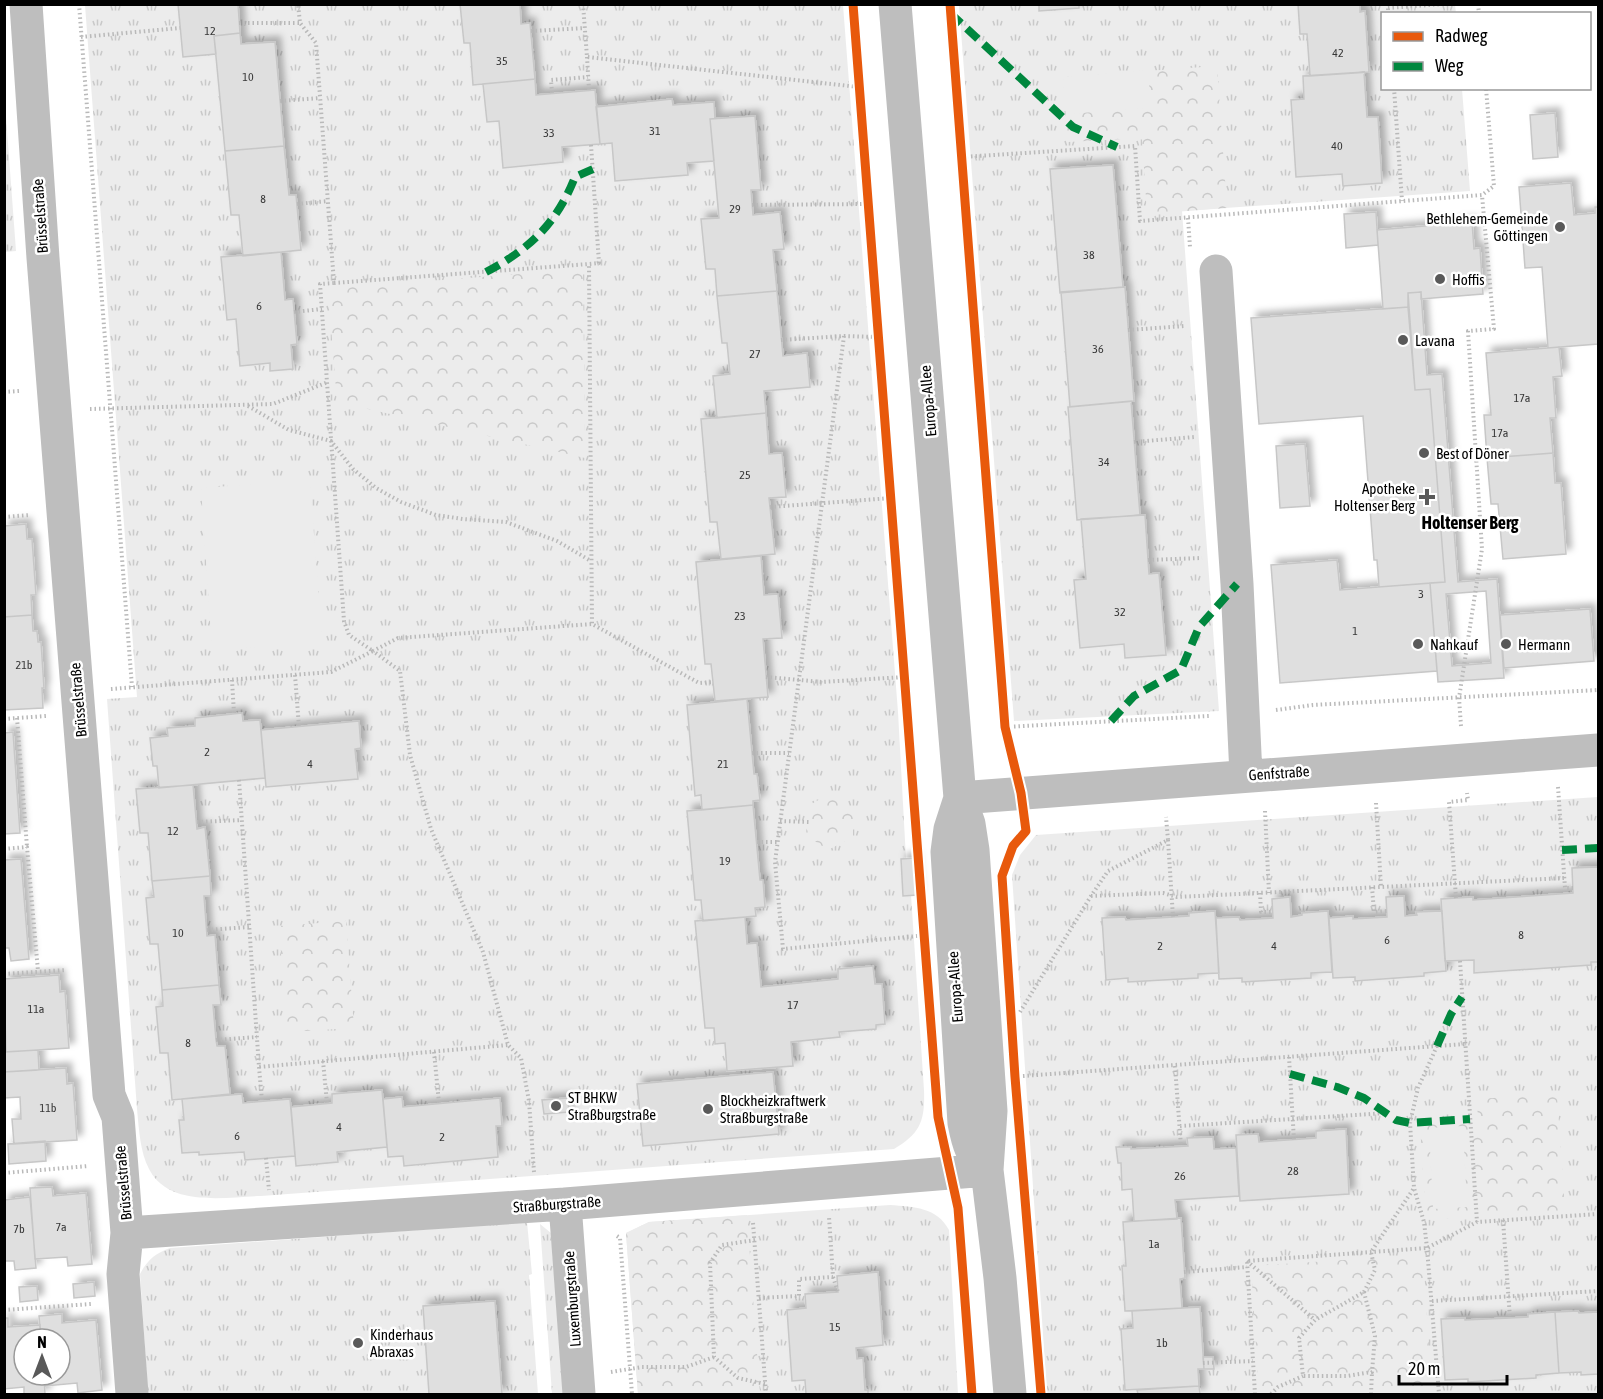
<svg xmlns="http://www.w3.org/2000/svg" width="1603" height="1399" viewBox="0 0 1603 1399" font-family="'Asap Condensed',sans-serif">
<style>
.grass{fill:url(#grass-tufts)}
.park{fill:url(#park-crowns)}
.pitch{fill:#ececec}
.building{fill:#dfdfdf;stroke:#c7c7c7;stroke-width:1.5;fill-rule:evenodd;filter:url(#shadow)}
.lines{fill:none;stroke-linecap:round;stroke-linejoin:round}
.path{stroke:#b9b9b9;stroke-width:4;stroke-dasharray:1.5 3;stroke-linecap:butt}
.street{stroke:#bebebe;stroke-width:33}
.quiet{stroke:#00873e;stroke-width:8;stroke-dasharray:15 8;stroke-linecap:butt}
.cycleway-casing{stroke:#fff;stroke-width:13}
.cycleway{stroke:#e8590c;stroke-width:9}
.poi-dot{fill:#595959;stroke:#fff;stroke-width:2}
.labels{text-anchor:middle;dominant-baseline:central;stroke-width:5;stroke-linejoin:round;paint-order:stroke}
.number-label{font-size:12px;fill:#383838}
.street-label{font-size:15px;fill:#000;stroke:#fff}
.poi-label{font-size:15px;fill:#000;stroke:#fff;text-anchor:start}
.quarter-label{font-size:18px;font-weight:bold;fill:#000;stroke:#fff}
</style>
<defs>
<pattern id="grass-tufts" width="24" height="20" patternUnits="userSpaceOnUse" patternTransform="scale(1.5)"><rect width="24" height="20" fill="#ececec"/><path d="M3 7l-1-3M5 7V3M7 7l1-3M15 17l-1-3M17 17v-4M19 17l1-3" fill="none" stroke="#c9c9c9"/></pattern>
<pattern id="park-crowns" width="20" height="18" patternUnits="userSpaceOnUse" patternTransform="scale(1.5)"><rect width="20" height="18" fill="#ececec"/><path d="M2 6a3 3 0 1 1 6 0M12 15a3 3 0 1 1 6 0" fill="none" stroke="#c9c9c9"/></pattern>
<filter id="shadow"><feDropShadow dx="5.5" dy="-5.5" stdDeviation="3" flood-color="#0004"/></filter>
</defs>
<rect width="100%" height="100%" fill="#fff"/>
<path class="grass" d="M85,5h758l55,707 8,147h-5l10,36 13,195c1,30 -3,43 -30,59l-633,47c-35,1 -92,12 -112,-27 -9,-17 -10,-40 -12,-60l-30,-410 30,-2z
M959,5h496l1,8 -74,1v74l80,1 8,102 -288,20 37,500 -205,10z
M4,90l12,161 -11,1h-1z
M1598,797v597h-551l-35,-519 8,-20 16,-20z
M890,1205c24,2 47,2 59,25l9,164h-320l-12,-161 23,-11z
M527,1222l5,52 -3,1 9,119h-390l-8,-120c8,-15 15,-20 30,-26z
M540,1224l11,9 12,161h-11z"/>
<path class="park" d="M1217,66l10,142 -80,6 -5,-76 -74,4 -5,-65z
M583,269l2,189 -248,-56 -9,-113z
M829,794l24,14v29l-25,13 -22,-15 2,-29z
M346,921l8,107 -67,4 -8,-106z
M1557,1094l8,117 -139,9 -6,-95 58,-3 -1,-23z
M747,1215l13,179h-122l-12,-161 23,-11z
M1423,1255l9,139h-173l-8,-128z"/>
<path class="pitch" d="M1148,70l3,38 -85,6 -3,-37z
M310,480l12,163 -110,7 -11,-162z
M1463,1126l4,81 -34,2 -4,-81z"/>
<path class="building" d="M178,4h60l2,29 -26,3 2,18 -33,3z
M460,4h60l1,20 9,-1 5,56 -62,6 -3,-42h-6z
M1039,4h40v4l-40,3z
M1298,4h62v8l5,-1 4,61 -59,4 -3,-42h-7z
M240,33l1,11 34,-2 9,104 -59,5 -11,-115z
M1364,72l3,45h11l4,66 -39,3 -1,-12 -46,3 -5,-77 13,-1 -1,-23z
M535,79l1,16 59,-5 5,54 -38,3 1,15 -60,6 -4,-47 -12,1 -4,-38z
M672,99l1,6 41,-3 1,17h-5l4,42 -27,2 1,12 -73,6 -3,-38 -12,1 -4,-37z
M1555,113l3,44 -25,2 -3,-44z
M755,116l6,74h-10l2,25 27,-3 4,37 -11,1 4,41 -60,5 -2,-27h-9l-5,-50 18,-1 -9,-99z
M284,146l5,49h7l5,55 -58,6 -4,-41h-8l-6,-64z
M1113,165l10,122 -63,6 -10,-124z
M1571,183l3,32 21,-2v-6h3v137l-50,4 -6,-81 -17,1 -6,-81z
M1376,212l2,33 -32,3 -2,-34z
M1472,222l2,27 6,-1 3,46 -62,5v-7l-13,1v14l-25,2 -6,-79z
M281,252l4,48 8,-1 4,45 -6,1 2,24 -23,2v-8l-30,3 -4,-47 -9,1 -6,-63z
M1125,287l9,114 -64,6 -9,-115z
M777,291l6,65 24,-3 3,34 -46,4 2,22 -49,5 -4,-42 17,-2 -3,-31h-5l-5,-47z
M1421,292l6,83 15,-1 16,208 39,-3 7,99 -66,4 -8,-99 15,-1 -15,-193 -15,1 -7,-97zM1486,591l5,72 -39,3 -6,-72z
M1408,307l7,83 15,-1 15,193 -66,5 -2,-27h-3l-11,-144 -104,8 -8,-106z
M1559,347l3,29 -9,1 3,41h-6l3,35 -66,5 -3,-43h7l-5,-62z
M1131,401l9,114 -63,5 -9,-113z
M766,413l3,41 13,-1 4,44 -17,1 6,56 -54,5 -4,-37h-7l-9,-103z
M1305,444l5,62 -30,2 -4,-62z
M1553,453l2,30h6l5,71 -63,5 -5,-55h-7l-4,-46z
M1145,515l4,59 10,-1 7,82 -41,3 -1,-14 -44,4 -6,-68 12,-1 -5,-60z
M26,524l1,15h5l4,56h-5l1,20 -28,2v-91z
M761,556l3,39 14,-1 4,44 -19,1 5,58 -53,4 -4,-37h-6l-9,-102z
M1337,560l3,30 90,-7 7,88 -157,12 -9,-118z
M1590,609l4,52 -90,7 -4,-53z
M32,615l1,16h4l1,11h3l3,46h-2l1,20 -39,2v-93z
M747,699l7,75h3l3,26 -7,1v4l-51,5 -1,-15 -6,1 -8,-91z
M242,713l1,8 17,-1 5,58 -106,10 -2,-22h-4l-3,-28 18,-2 -1,-8 28,-2v-8z
M359,721l2,27 -6,1 3,30 -92,8 -5,-57z
M13,732l7,101 -16,1v-101z
M193,785l4,44 8,-2 5,49 -58,5 -4,-48h-8l-4,-44z
M753,805l7,75h3l2,27 -10,1 1,8 -53,5 -2,-21h-6l-8,-89z
M914,858l3,37 -14,1 -2,-37z
M21,859l8,100 -18,2 -2,-13h-5v-88z
M1598,867v95h-7v3l-117,8v-13l-29,1 -4,-62 32,-2v3l100,-7 -1,-25z
M210,876l1,20h-7l3,40 8,-1 4,50 -57,5 -4,-46h-8l-4,-46 8,-1 -2,-16z
M1404,896l1,20 12,-1 -1,-3 26,-1 4,60 -22,2v3l-69,5v-4l-22,1 -4,-60 24,-2v3l34,-2 -1,-20z
M1290,897l1,20 11,-2v-2l26,-2 4,61 -21,1v5l-69,4v-4l-23,1 -3,-61 23,-1 1,3 33,-2 -1,-19z
M1215,911l4,62 -21,1v4l-70,4v-4l-22,2 -4,-62 23,-1 1,3 63,-4v-3z
M745,917l2,27 10,-1 4,44 77,-8v-10l35,-3 2,18h7l3,40 -9,1v4l-37,3 1,5 -49,5 2,24 -66,5 -2,-28 -10,1 -1,-16h-9l-10,-107z
M59,975l1,17 5,-1 4,57 -63,4 -2,-73z
M219,985l2,20h-8l3,35 1,6h8l5,48 -58,6 -4,-47h-8l-4,-46 7,-1 -1,-16z
M38,1050l1,20 -35,2v-20z
M66,1068l1,16 6,-1 4,57 -63,4 -2,-25h9l-1,-22 -16,1v-26z
M773,1072l6,62 -136,12 -6,-62z
M382,1090l5,57 -50,5 1,10 -42,4 -5,-59 41,-4v-9z
M242,1094l1,9 47,-4 5,57 -50,4 -1,-8 -45,3v-3l-17,1 -3,-33h5l-2,-21z
M402,1097l1,10 97,-9 2,28h-6l2,31 -94,9 -1,-10 -15,1 -5,-58z
M568,1098l1,14 -25,2 -2,-14z
M1346,1129l3,65 -109,7 -4,-66 22,-1 1,8 57,-4v-7z
M1213,1137l1,12 22,-1 3,48 -64,4 2,19 -43,2 -2,-32 -10,1 -1,-27h-3l-2,-16h15v2l57,-3 -1,-8z
M45,1141l1,20 -37,3 -1,-20z
M52,1187l1,9 33,-3 6,71 -24,2 -1,-9 -32,2 -5,-71z
M30,1197l6,71 -21,2 -1,-9h-10v-61z
M1181,1218l4,60 -5,1 2,29 -57,3 -3,-45h4l-3,-44z
M878,1272l5,73 -27,3 1,11 6,-1 2,32h3v4h-62l-1,-14 -13,1 -5,-71 19,-2 -1,-14 33,-2 -1,-16z
M94,1282l1,14 -21,2 -1,-14z
M37,1286l1,14 -18,2 -1,-15z
M495,1301l7,93h-73l-6,-88z
M1200,1307l4,62h-6l1,17 -74,4 -4,-61 12,-1 -1,-17z
M1578,1311l1,2 19,-1v62l-17,1v-3l-22,1 -4,-61z
M1555,1312l4,61 -23,2v3l-68,4v-3l-23,1 -4,-61 24,-1v2l45,-2 18,-1v-3z
M62,1314v9l34,-3 6,70 -24,3 -1,-10 -32,3 -1,-11h16v-36h-19l-2,-23z
M4,1318h4v9l32,-2 1,14h-17v36h20l1,19h-21v-7l-20,2z
M1203,1357h10l1,12h-10z
M1199,1386l1,8h-62l-1,-4z"/>
<g class="lines">
<path class="path" d="M79,4l53,683
M583,4l4,53 272,30
M1388,4v10
M1478,4l1,10
M1388,8l55,-4
M239,23h61
M531,31l54,-3
M81,37l99,-9
M587,57l2,33
M1394,88l8,113
M552,93l-1,-13 37,-3
M280,101l40,-3
M591,145l8,118 -10,1 3,360 107,59 14,-1
M962,157l173,-11 5,75 342,-26 12,-9 -8,-98
M297,204l31,-3
M752,205l116,-1
M1188,218l2,29
M334,283l255,-19
M294,312l28,-3
M1128,330l57,-4
M844,336l-69,526 8,87 134,-13
M781,340l63,-4 34,1
M4,392l15,-1
M248,406l41,24 42,11 22,28 23,19 25,14 35,13 27,4 43,3 51,19 34,20
M90,409l183,-5 55,-22
M1134,442l60,-5
M770,507l121,-9
M4,517l26,-2
M1148,560l54,-2
M295,675l4,52
M766,677l56,5 82,-5
M232,680l2,34
M111,689l220,-17 42,-21 -24,-16 -5,-14 -24,-337 14,-1 -18,-240 -16,-20 -2,-19
M1276,710l37,-5 285,-15
M17,718l10,129
M4,719l42,-3
M1461,726l-2,-28 23,-149 -14,-218 26,-2 -12,-134
M1005,727l204,-11
M752,753h37
M239,780l20,287 249,-22
M1558,787l7,101h8
M1376,803l5,84
M1265,811l4,82
M780,821l30,1
M197,822l45,-2
M1168,840l5,77
M757,842h21
M4,849l23,-2 11,124
M1372,887l2,25 13,-1
M1260,893l1,19h12
M1091,896l72,-3 14,4 387,-19
M1456,898l-7,-96 19,-2 -1,-7
M207,930l42,-3
M1460,961l17,261
M4,974l62,-4
M1020,1012l71,-116 17,-25 60,-31 -2,-23
M216,1040l41,-3
M1437,1046l-19,42 -8,35 4,65 10,34 3,26 12,146
M434,1052l5,51
M1289,1057l5,83
M323,1061l4,42
M1175,1066l6,80
M259,1067l3,34
M1023,1076l442,-32
M1180,1126l207,-13
M266,1158l3,32
M534,1172l-5,-71 -8,-43 -13,-13 -25,-93 -52,-123 -21,-74 -10,-84 -27,-20 25,-13 194,-14
M4,1173l84,-7
M1503,1220l7,98
M753,1223l13,171
M617,1236l3,2 12,156
M755,1240l-33,5 -12,18 4,94 24,21 27,6
M1247,1261l68,59
M1184,1272l63,-5
M833,1277l5,15
M1364,1292l11,44 -3,36 -25,4h-44l-4,-38 16,-18z
M1364,1292l11,-22 -4,-18 43,-64
M759,1298l40,-2v-17l34,-2 -4,-60
M1432,1301l166,-10
M4,1310l87,-6
M1203,1363l50,-2
M611,1372l31,-5h44l28,-10
M1255,1394l-8,-133 180,-13 50,-26 121,-8
M1271,1394l7,-7 25,-11
M1371,1394l1,-22"/>
<path class="street" d="M26,4l17,254 66,837 9,22 9,116 -4,41 9,120
M895,4l65,794 9,26 4,26 18,261 -4,59 13,108 10,116
M1216,271l21,313 9,191
M960,798l638,-48
M960,798l-10,31 -3,23 17,271c4,21 7,32 23,47
M565,1204l14,190
M127,1233l438,-29 422,-34"/>
<path class="quiet" d="M950,13l123,114 44,20
M486,272c44,-23 71,-49 89,-95l18,-8
M1111,721l23,-25 47,-26 18,-43 38,-43
M1562,850l36,-2
M1437,1046l14,-32 11,-17
M1290,1074l47,13 27,11 32,22 14,3 60,-4"/>
<defs>
<path id="cycleway" d="M853,4l85,1113 20,91 14,186
M950,4l55,723 16,66 5,38 -13,15 -11,30 13,201 26,317"/>
</defs>
<use href="#cycleway" class="cycleway-casing"/>
<use href="#cycleway" class="cycleway"/>
</g>
<g class="poi-dot">
<circle cx="1560" cy="227" r="6"/>
<circle cx="1440" cy="279" r="6"/>
<circle cx="1403" cy="340" r="6"/>
<circle cx="1424" cy="453" r="6"/>
<path d="M1424 488h6v6h6v6h-6v6h-6v-6h-6v-6h6z"/>
<circle cx="1418" cy="644" r="6"/>
<circle cx="1506" cy="644" r="6"/>
<circle cx="556" cy="1106" r="6"/>
<circle cx="708" cy="1109" r="6"/>
<circle cx="358" cy="1343" r="6"/>
</g>
<g class="labels">
<g class="number-label">
<text x="210" y="31">12</text>
<text x="1338" y="53">42</text>
<text x="502" y="61">35</text>
<text x="248" y="77">10</text>
<text x="655" y="131">31</text>
<text x="549" y="133">33</text>
<text x="1337" y="146">40</text>
<text x="263" y="199">8</text>
<text x="735" y="209">29</text>
<text x="1089" y="255">38</text>
<text x="259" y="306">6</text>
<text x="1098" y="349">36</text>
<text x="755" y="354">27</text>
<text x="1522" y="398">17a</text>
<text x="1500" y="433">17a</text>
<text x="1104" y="462">34</text>
<text x="745" y="475">25</text>
<text x="1421" y="594">3</text>
<text x="1120" y="612">32</text>
<text x="740" y="616">23</text>
<text x="1355" y="631">1</text>
<text x="24" y="665">21b</text>
<text x="207" y="752">2</text>
<text x="310" y="764">4</text>
<text x="723" y="764">21</text>
<text x="173" y="831">12</text>
<text x="725" y="861">19</text>
<text x="178" y="933">10</text>
<text x="1521" y="935">8</text>
<text x="1387" y="940">6</text>
<text x="1160" y="946">2</text>
<text x="1274" y="946">4</text>
<text x="793" y="1005">17</text>
<text x="36" y="1009">11a</text>
<text x="188" y="1043">8</text>
<text x="48" y="1108">11b</text>
<text x="339" y="1127">4</text>
<text x="237" y="1136">6</text>
<text x="442" y="1137">2</text>
<text x="1293" y="1171">28</text>
<text x="1180" y="1176">26</text>
<text x="61" y="1227">7a</text>
<text x="19" y="1229">7b</text>
<text x="1154" y="1244">1a</text>
<text x="835" y="1327">15</text>
<text x="1162" y="1343">1b</text>
</g>
<g class="street-label">
<text transform="translate(40 216) rotate(-94)">Brüsselstraße</text>
<text transform="translate(928 401) rotate(-95)">Europa-Allee</text>
<text transform="translate(78 700) rotate(-95)">Brüsselstraße</text>
<text transform="translate(1279 773) rotate(-4)">Genfstraße</text>
<text transform="translate(955 987) rotate(-94)">Europa-Allee</text>
<text transform="translate(123 1183) rotate(-95)">Brüsselstraße</text>
<text transform="translate(557 1204) rotate(-4)">Straßburgstraße</text>
<text transform="translate(572 1299) rotate(-94)">Luxemburgstraße</text>
</g>
<g class="poi-label">
<text x="1548" y="218" text-anchor="end">Bethlehem-Gemeinde<tspan x="1548" dy="17">Göttingen</tspan></text>
<text x="1452" y="279">Hoffis</text>
<text x="1415" y="340">Lavana</text>
<text x="1436" y="453">Best of Döner</text>
<text x="1415" y="488" text-anchor="end">Apotheke<tspan x="1415" dy="17">Holtenser Berg</tspan></text>
<text x="1430" y="644">Nahkauf</text>
<text x="1518" y="644">Hermann</text>
<text x="568" y="1097">ST BHKW<tspan x="568" dy="17">Straßburgstraße</tspan></text>
<text x="720" y="1100">Blockheizkraftwerk<tspan x="720" dy="17">Straßburgstraße</tspan></text>
<text x="370" y="1334">Kinderhaus<tspan x="370" dy="17">Abraxas</tspan></text>
</g>
<g class="quarter-label">
<text x="1470" y="522">Holtenser Berg</text>
</g>
</g>
<rect width="1603" height="1399" fill="none" stroke="#000000" stroke-width="12"/>
<rect x="1381" y="12" width="210" height="78" fill="#ffffff" stroke="#999999" stroke-width="1.5"/>
<rect x="1393" y="32" width="30" height="9" fill="#e8590c" stroke="#999999" stroke-width="1.5"/>
<text x="1435" y="42" font-size="18" fill="#000000">Radweg</text>
<rect x="1393" y="62" width="30" height="9" fill="#00873e" stroke="#999999" stroke-width="1.5"/>
<text x="1435" y="72" font-size="18" fill="#000000">Weg</text>
<g transform="translate(42 1357)"><circle r="28" fill="#ffffff" stroke="#999999" stroke-width="1.5"/>
<path d="M0-4.5L10 22L0 15L-10 22Z" fill="#595959"/>
<text y="-9" font-size="16" font-weight="bold" text-anchor="middle" fill="#000000">N</text>
</g>
<path d="M1399 1375v9h108v-9" fill="none" stroke="#000000" stroke-width="3"/>
<text x="1408" y="1375" font-size="18" fill="#000000" stroke="#ffffff" stroke-width="4.5" paint-order="stroke">20 m</text>
</svg>
